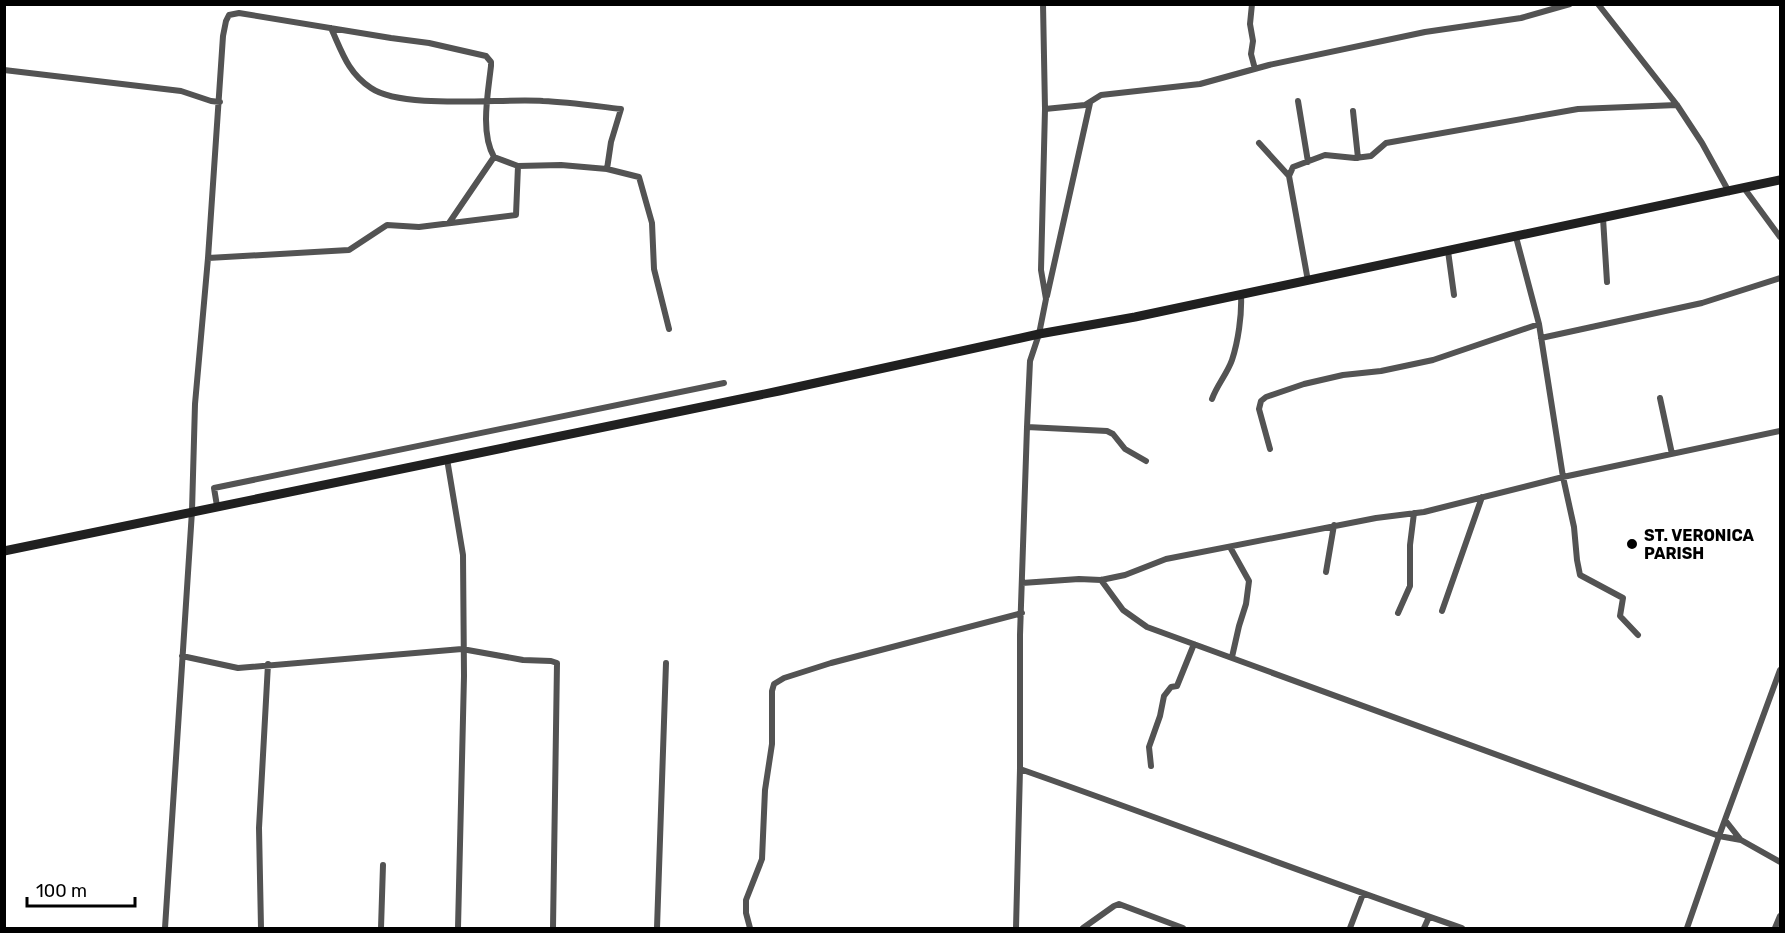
<svg xmlns="http://www.w3.org/2000/svg" width="1785" height="933" viewBox="0 0 1785 933" font-family="Rubik,sans-serif">
<style>
.lines{fill:none;stroke-linecap:round;stroke-linejoin:round}
.street{stroke:#535353;stroke-width:6}
.secondary{stroke:#202020;stroke-width:9}
.poi-dot{fill:#000;stroke:#fff;stroke-width:2}
.labels{text-anchor:middle;dominant-baseline:central;stroke-width:6;stroke-linejoin:round;paint-order:stroke}
.poi-label{font-size:16px;font-weight:bold;fill:#000;stroke:#fff;text-anchor:start}
</style>
<rect width="100%" height="100%" fill="#fff"/>
<g class="lines">
<path class="street" d="M1252,4l-2,20 3,17 -2,13 4,15
M1598,4l79,101 25,38 27,49
M331,28c11,24 17,45 40,60 32,22 131,10 172,13 26,1 52,5 78,8l-10,33 -4,27
M4,70l177,21 30,10 9,1
M1298,101l10,61
M1045,109l40,-4 16,-10 99,-11 69,-19 156,-33 96,-14 49,-14
M1353,111l5,47
M1259,143l30,33
M1744,188l36,49
M1603,218l4,64
M449,223l45,-66
M1516,237l23,87 24,153 11,50 3,33 3,15 43,23 -3,18 18,19
M1448,251l6,44
M208,258l141,-8 38,-25 32,2 97,-12 2,-49
M1308,281l-19,-105 4,-9 32,-12 30,3 16,-2 15,-13 192,-34 99,-4
M1047,296l43,-193
M1541,338l161,-35 78,-25
M1660,398l12,56
M1212,399c5,-14 15,-25 20,-39 6,-18 10,-45 9,-65
M1027,427l80,4 6,3 12,15 21,12
M1270,449l-11,-40 2,-8 5,-4 38,-13 39,-9 38,-4 52,-11 106,-36
M447,459l16,96 1,121 -6,252
M217,506l-3,-18 510,-105
M1230,547l19,34 -3,23 -7,22 -7,31
M1326,572l8,-47
M1101,580l22,30 24,17 572,209 22,4 39,22
M1022,583l57,-4 22,1 24,-5 41,-16 210,-41 48,-6 139,-35 217,-46
M1442,611l40,-114
M1398,613l12,-27v-41l4,-32
M182,656l56,12 224,-19 61,11 28,1 6,2 -4,265
M1151,766l-2,-19 11,-31 4,-20 7,-9 6,-1 17,-42
M1020,769c148,52 294,108 442,159
M1725,820l15,19
M165,928l27,-417 3,-107 13,-146 15,-222 3,-15 3,-6 10,-2 152,25 38,5 57,13 5,6v4c-3,27 -11,67 3,91l24,9 43,-1 46,4 32,8 13,46 2,46 15,60
M261,928l-2,-100 9,-164
M381,928l2,-63
M657,928l9,-265
M750,928l-4,-15v-13l16,-41 3,-69 7,-46v-53l2,-7 10,-6 47,-15 191,-50
M1016,928l4,-159v-134l7,-208 3,-66 9,-27 7,-35 -5,-29 4,-161 -2,-105
M1083,928l31,-22 5,-2 64,24
M1350,928l13,-34
M1424,928l5,-11
M1687,928l32,-92 61,-166
M1775,928l5,-12"/>
<path class="secondary" d="M4,551l775,-160 260,-57 96,-17 645,-137"/>
</g>
<circle class="poi-dot" cx="1632" cy="544" r="6"/>
<g class="labels">
<g class="poi-label">
<text x="1644" y="535">ST. VERONICA<tspan x="1644" dy="18">PARISH</tspan></text>
</g>
</g>
<rect width="1785" height="933" fill="none" stroke="#000000" stroke-width="12"/>
<path d="M27 897v9h108v-9" fill="none" stroke="#000000" stroke-width="3"/>
<text x="36" y="897" font-size="18" fill="#000000" stroke="#ffffff" stroke-width="4.5" paint-order="stroke">100 m</text>
</svg>
